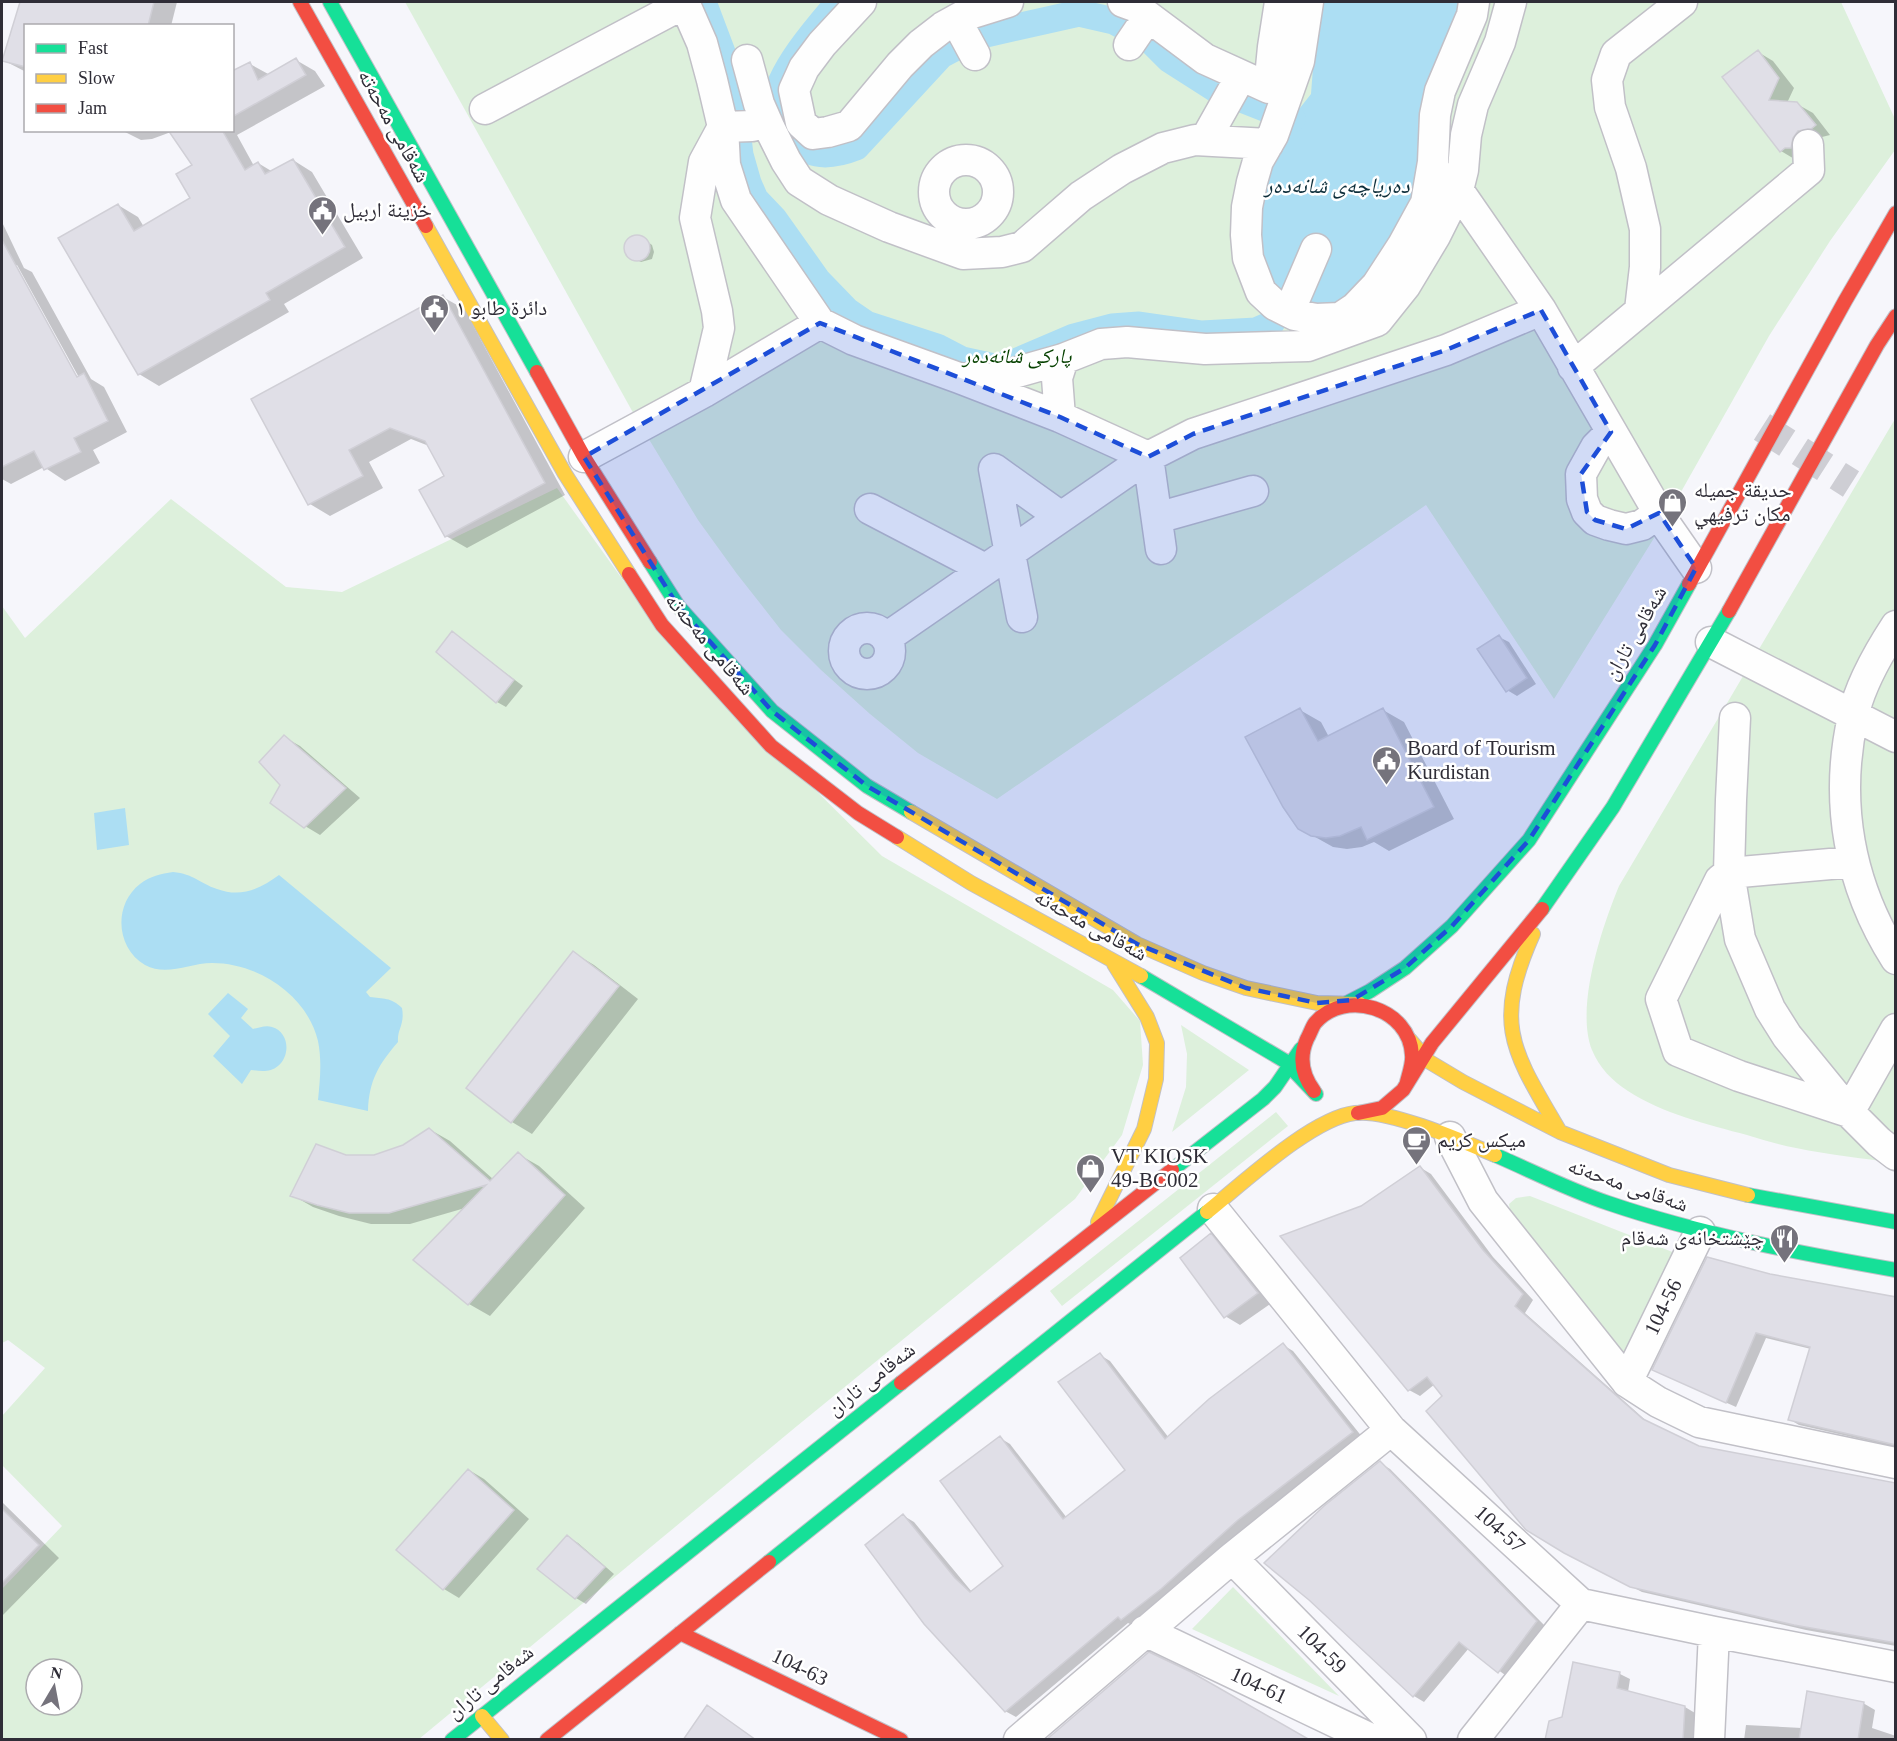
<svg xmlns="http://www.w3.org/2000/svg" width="1897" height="1741" viewBox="0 0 1897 1741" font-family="'Times New Roman','Noto Naskh Arabic',serif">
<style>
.green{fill:#ddf0dc;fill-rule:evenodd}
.water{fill:#acdef3}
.shadow{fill:#0003;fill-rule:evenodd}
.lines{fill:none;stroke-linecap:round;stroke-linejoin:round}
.canal{stroke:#acdef3;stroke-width:27}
.building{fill:#e0dfe7;stroke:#d0cfd6;stroke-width:1.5}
.street-tunnel{stroke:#ceced4;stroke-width:30;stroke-dasharray:30 15;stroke-linecap:butt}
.street-casing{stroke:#c1c0c7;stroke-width:33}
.fast-casing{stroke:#c1c0c7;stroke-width:16}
.slow-casing{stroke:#c1c0c7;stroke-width:16}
.jam-casing{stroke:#c1c0c7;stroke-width:16}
.street{stroke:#fefefe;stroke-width:30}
.fast{stroke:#16e098;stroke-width:14}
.slow{stroke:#ffcf43;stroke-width:14}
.jam{stroke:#f24e42;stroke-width:14}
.marked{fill:#1d4ed8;fill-opacity:0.2;stroke:#1d4ed8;stroke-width:4.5;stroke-dasharray:12 8;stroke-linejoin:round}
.labels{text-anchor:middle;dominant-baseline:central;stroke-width:5;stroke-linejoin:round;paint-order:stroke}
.street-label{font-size:21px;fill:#2f2d37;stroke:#fff}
.poi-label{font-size:21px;fill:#2f2d37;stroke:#fff;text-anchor:start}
.park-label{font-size:21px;font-style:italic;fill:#064100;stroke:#fff}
.water-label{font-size:22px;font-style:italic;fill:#0e2f3b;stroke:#fff}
</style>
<rect width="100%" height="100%" fill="#f6f6fb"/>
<path class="green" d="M405,2h1436l54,117v31l-65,91 -61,95 -105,186 -110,177 -128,-194 -429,294 -79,-46 -48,-39 -49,-44 -40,-40 -44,-56 -39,-54 -62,-102z
M1895,419v744c-33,-5 -66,-8 -99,-15 -16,-3 -33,-8 -49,-13 -38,-10 -86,-22 -119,-44 -16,-10 -29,-24 -36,-41 -17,-43 10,-123 27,-164z
M557,488l114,159 211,209 231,134 27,31 3,44 -21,70 -47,64 -278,227 -378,313h-417v-150l60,-63 -60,-61v-49l43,-48 -37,-28 -6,3v-737l23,32 146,-139 115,88 56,5zM36,1669h36v36h-36z
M1181,1025l68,45 -77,62 14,-45 1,-33z
M1276,1112l12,14 -226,180 -12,-15z
M1530,1196l145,57 -49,105 -115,-140 -2,-14 7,-6z
M1233,1587l106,109 -147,-67z"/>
<path class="water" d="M1318,2h143l-1,8 -33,83 -8,32 -1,50 -10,33 -44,72 -18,19 -18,9 -42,-8 -22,-25 -13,-71 45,-91 15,-19z
M125,808l4,37 -32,5 -3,-37z
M173,872c21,2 26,11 44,17 24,9 43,0 62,-14l112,93 -25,24 4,5c13,2 21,0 32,11 3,17 -5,21 -4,34 -19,22 -29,38 -30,69l-50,-11c2,-20 4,-39 0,-59 -11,-46 -60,-78 -106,-78 -23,0 -45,14 -67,2 -29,-17 -32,-60 -5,-81 10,-8 21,-10 33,-12z
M228,993l20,16 -7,9 12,11c6,-1 12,-4 19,-2 17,5 19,28 6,39 -8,7 -18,5 -27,4l-9,14 -29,-28 17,-20 -22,-22z"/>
<path class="shadow" d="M22,2h155l-6,24h-145v46l-23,-12z
M1758,52l15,9 21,27 -7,15 10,1 16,9 17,22 -16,4 -18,21 -15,-9z
M296,60l19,11 10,15 -88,49 17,31 4,-3 15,9 20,-12 19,12 51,86 -79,46 5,8 -130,74 -20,-12 -21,-169 20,12 6,10 48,-29 2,-33 -23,-33 -19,7 -11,1 -20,-10h111v-57l18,-9 20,11z
M2,222l22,46 8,4 59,107 13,8 23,45 -34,18 7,13 -35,18 -21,-14 -33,17 -9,-5zM14,265h3l65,118 -3,1z
M641,237l11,8 2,7 -2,7 -11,3 -12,-6 -2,-11 3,-5z
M443,297l21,12 101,186 -98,53 -21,-12 -25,-46 25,-13 -17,-31 -18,-7 -42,23 14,26 -53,28 -20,-12z
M453,633l70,53 -17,21 -9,-5z
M1499,637l10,5 27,42 -19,12 -10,-6z
M1300,710l21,12 8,15 54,-27 21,12 50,97 -65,32 -15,-9 -12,5 -15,2 -14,-2 -34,-19z
M284,737l16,9 60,52 -40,37 -15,-9 -23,-42z
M574,953l20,12 44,34 -106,135 -20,-12z
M429,1129l21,12 43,38 25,-25 21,12 46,42 -95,108 -21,-12 -4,-96 -55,16h-39l-32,-8 -26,-9 -21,-12 54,-38h28l29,-11z
M1421,1168l10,6 62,83 40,43 -8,13 126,112 47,23 198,37v161l-90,-16 -164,-38 -66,-34 -141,-174 -15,12 -11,-6 -47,-183z
M1211,1235l15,9 47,58 -33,23 -15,-9z
M1770,1276l126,22v149l-97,-22 -10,-6 22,-70 -45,-11 -30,69 -72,-32z
M1283,1345l10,6 70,87 -115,87 -77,69 -39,31 -4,-2 -112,94 -11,-6 -101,-195 10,6 58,70 33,-25 -5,-129 10,6 57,74 60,-48 -27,-115 10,6 59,77z
M1380,1463l10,6 157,159 -38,50 -40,-30 -45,54 -10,-6 -104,-97z
M469,1470l15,9 45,40 -70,79 -15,-9z
M2,1502l57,56 -57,58z
M568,1537l10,6 36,31 -28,30 -10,-6z
M1575,1664l45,10 10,5 -2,13 57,15 10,6 -2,27h-146l16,-22z
M1863,1703l12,7 -3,18 24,8v4h-152l2,-15 56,3z"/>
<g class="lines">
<path class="canal" d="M703,2l23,61 7,32 7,60 8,28 7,16 19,20 44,62 29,30 19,13 71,23 25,13 32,7 19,-4 61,-26 38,-10 27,-2 63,9 54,-3 14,-6 16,-25
M839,2c-19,22 -62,71 -63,100 0,15 10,30 20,40 17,17 40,13 60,5l85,-92 36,-19 102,-23 35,8 37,20 18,18 47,30 76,30"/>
</g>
<path class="building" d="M20,2h134l-6,24h-122v41l-24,-6z
M1758,50l21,28 -10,22 28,2 19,23 -5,4 -13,2 -5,7 -2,10h-6l-5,4 -58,-75z
M296,58l10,17 -74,42v-46l18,-9 8,18z
M168,130h54l23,40 13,-8 7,12 28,-15 52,88 -79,46 4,7 -132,75 -80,-137 60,-34 16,27 56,-33 -14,-24 16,-9z
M624 248a13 13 0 1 1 26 0a13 13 0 1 1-26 0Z
M2,240l75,137 7,-4 24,48 -34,17 7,14 -37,18 -10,-19 -32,16z
M443,295l102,188 -100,54 -26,-47 25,-14 -19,-35 -35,-13 -41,22 14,26 -55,29 -57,-106z
M452,631l62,49 -18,23 -60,-51z
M1499,635l28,43 -21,14 -29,-43z
M1300,708l18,33 65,-33 51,99 -67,33 -6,-13 -21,9 -14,2 -15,-2 -13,-7 -15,-22 -38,-70z
M284,735l62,53 -42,40 -34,-25 10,-18 -21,-23z
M573,951l46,35 -108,137 -45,-35z
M429,1128l61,53 28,-29 47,43 -97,110 -55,-45 73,-75 -97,28h-40l-32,-8 -27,-9 26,-52 30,11h28l29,-10z
M1420,1166l63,84 40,44 -8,12 128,113 56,27 197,37v160l-102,-18 -164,-38 -66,-34 -38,-23 -100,-119 16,-15 -15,-19 -19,14 -128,-155 81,-30z
M1211,1233l47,60 -34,25 -44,-60z
M1707,1257l63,17 126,23v148l-108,-25 22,-73 -54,-14 -30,70 -74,-33z
M1283,1343l70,89 -115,88 -77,69 -40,31 -3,-3 -113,95 -81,-88 -59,-79 38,-31 52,64 15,14 33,-26 -63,-85 60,-45 63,83 62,-49 -67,-88 42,-29 65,86 44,-40z
M1380,1461l157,160 -39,52 -39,-31 -46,55 -104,-97 -45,-37 60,-57z
M468,1469l46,41 -71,80 -47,-40z
M2,1509l37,36 -37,38z
M567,1535l38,32 -30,32 -38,-30z
M1149,1652l42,20 119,68h-264z
M1573,1662l47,10 -3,16 68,18 -2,34h-138l4,-19 13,-4z
M1807,1691l57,11 -6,38h-59z
M707,1705l49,35h-73z"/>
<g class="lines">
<path class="street-tunnel" d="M1762,427l89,57"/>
<defs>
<path id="street" d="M684,2l18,41 10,37 11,47 2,38 11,35 84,123 34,17 105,38 101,39 88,40 13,92
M861,2l-39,42 -18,24 -10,22 7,33 12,11 15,-2 21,-6 51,-61 21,-21 22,-17 20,-11 45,-14
M1123,2l11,4 71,53 64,29 4,-41 7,-45
M1308,2l-9,59 -26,74 -15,26 -6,21 -5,25 -1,28 2,23 13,34 14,13 20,10 21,4 24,-1 15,-10 22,-23 26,-40 23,-42 7,-41 2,-47 5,-24 32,-76 2,-13
M956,20l19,35
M1129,45l19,-28
M747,60l12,44 11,25 16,32 13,20 30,19 60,27 74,27 39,-2 20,-5 59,-51 41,-27 41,-21 32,-8 73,4
M485,109l200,-106
M1205,140l36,-64
M934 192a32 32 0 1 1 64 0a32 32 0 1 1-64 0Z
M1447,178l11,12 83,120 123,212 32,46
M1640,310l5,-43v-38l-14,-61 -21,-61 -3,-27 9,-26 66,-52
M1289,312l27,-63
M1573,367l236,-197 -1,-25
M968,378l25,1 70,-20 38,-15 26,-2 78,7 103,-3 69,-25 28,-35 30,-50 23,-46 5,-20 3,-35 7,-30 27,-63 11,-40
M704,392l15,-64 -2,-17 -22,-93 9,-56 19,-35 29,-1 15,-4
M1060,417l-3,-39 6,-19
M1611,432l-15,15 -15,27 1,25 5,13 8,8 14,5 17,4 16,-4 17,-12
M584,457l120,-65 116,-69
M870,509l115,60
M1157,518l96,-27
M1022,617l-28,-148 67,48
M1896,626c-17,26 -37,62 -43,91 -19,85 -4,168 43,242
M844 651a23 23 0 1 1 46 0a23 23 0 1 1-46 0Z
M886,638l262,-181 45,-23 253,-84 95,-40
M1711,642l185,95
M1735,718l-4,82 -2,73 11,66 30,70 17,27 62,76 30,30 17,13
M1853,862l-124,11 -9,7 -59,119 17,52 61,25 110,36 47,-83
M1450,1137l33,64 144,181 31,20 41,20 197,41
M1213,1209l178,221 190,174 133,28 182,35
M1627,1382l73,-150
M1232,1558l179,182
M1145,1631l228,109
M1019,1740l213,-182 159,-128
M1473,1740l108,-136
M1709,1740l5,-108"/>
<path id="fast" d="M330,2l207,370
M650,562l28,44 94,105 95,75 44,26
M1542,909l71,-102 116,-196
M1141,976l144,85 31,33
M1341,1006l29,-15 35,-23 47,-42 77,-86 126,-195 34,-61
M1495,1155c37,16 74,35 113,48 94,32 191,50 288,67
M1172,1170l91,-71 12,-12 26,-38
M1748,1195l148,27
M769,1562l438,-350
M452,1740l449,-357"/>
<path id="slow" d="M426,226l139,248 64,100
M911,812l226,132 66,29 43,15 71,15 43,1
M897,837l74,46 170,93
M1533,934c-41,92 -20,117 27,198
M1410,1040l18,21 35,21 97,50 109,43 79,20
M1207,1212c35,-28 105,-94 148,-99 34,-4 107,28 140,42
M1098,1222l46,-93 12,-50 1,-36 -10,-26 -33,-53
M482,1716l20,24"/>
<path id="jam" d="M300,2l126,224
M537,372l47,85 66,105
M629,574l33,51 109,121 87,67 39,24
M1689,584l156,-283 51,-88
M1729,611l148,-266 19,-29
M1314,1091c-12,-16 -15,-34 -7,-52 3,-5 5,-12 8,-16 30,-35 95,-15 97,32 1,8 -3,19 -5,27
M1358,1113l24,-5 21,-18 29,-47 110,-134
M901,1383l271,-213
M680,1633l221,107
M547,1740l222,-178"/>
</defs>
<use href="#street" class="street-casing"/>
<use href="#fast" class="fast-casing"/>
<use href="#slow" class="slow-casing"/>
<use href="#jam" class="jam-casing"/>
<use href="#street" class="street"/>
<use href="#fast" class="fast"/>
<use href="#slow" class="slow"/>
<use href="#jam" class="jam"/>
</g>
<path class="marked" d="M1541,310l70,122 -30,42 6,38 8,8 31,9 33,-16 37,55 -41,77 -126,195 -77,86 -47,42 -53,32 -35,3 -71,-15 -109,-44 -270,-158 -95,-75 -94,-105 -94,-149 236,-134 240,94 88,40 45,-23 253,-84z"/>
<defs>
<symbol id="civic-pin" viewBox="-11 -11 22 30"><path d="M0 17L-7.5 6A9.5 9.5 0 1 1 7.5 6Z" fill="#75737c" stroke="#fff"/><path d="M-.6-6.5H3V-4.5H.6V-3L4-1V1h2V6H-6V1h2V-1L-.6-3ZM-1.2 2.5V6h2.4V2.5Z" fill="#fff"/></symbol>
<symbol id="shop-pin" viewBox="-11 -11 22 30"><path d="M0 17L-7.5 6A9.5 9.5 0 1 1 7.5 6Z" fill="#75737c" stroke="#fff"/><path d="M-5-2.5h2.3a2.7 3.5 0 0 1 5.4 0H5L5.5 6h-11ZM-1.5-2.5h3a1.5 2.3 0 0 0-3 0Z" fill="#fff"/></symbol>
<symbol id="cafe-pin" viewBox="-11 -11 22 30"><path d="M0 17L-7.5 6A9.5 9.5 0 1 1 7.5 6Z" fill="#75737c" stroke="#fff"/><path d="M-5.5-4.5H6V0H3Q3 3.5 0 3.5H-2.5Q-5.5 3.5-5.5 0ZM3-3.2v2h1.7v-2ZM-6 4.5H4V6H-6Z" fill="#fff"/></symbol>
<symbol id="restaurant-pin" viewBox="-11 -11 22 30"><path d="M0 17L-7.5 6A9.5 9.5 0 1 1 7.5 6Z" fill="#75737c" stroke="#fff"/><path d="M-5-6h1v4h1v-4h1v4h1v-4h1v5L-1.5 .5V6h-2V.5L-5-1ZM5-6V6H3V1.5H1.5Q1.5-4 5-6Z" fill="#fff"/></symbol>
</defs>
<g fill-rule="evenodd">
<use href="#civic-pin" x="306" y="194" width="33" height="45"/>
<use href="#civic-pin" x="418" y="292" width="33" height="45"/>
<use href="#shop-pin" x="1656" y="486" width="33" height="45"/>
<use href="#civic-pin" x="1370" y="744" width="33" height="45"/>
<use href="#cafe-pin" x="1400" y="1124" width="33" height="45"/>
<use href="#shop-pin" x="1074" y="1152" width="33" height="45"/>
<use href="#restaurant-pin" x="1768" y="1222" width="33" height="45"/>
</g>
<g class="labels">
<g class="street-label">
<text transform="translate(394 126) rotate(61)">شەقامی مەحەتە</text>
<text transform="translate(1635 633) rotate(-60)">شەقامی تاران</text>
<text transform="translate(710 644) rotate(50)">شەقامی مەحەتە</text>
<text transform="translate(1091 925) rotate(29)">شەقامی مەحەتە</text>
<text transform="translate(1628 1185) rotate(19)">شەقامی مەحەتە</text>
<text transform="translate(1663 1307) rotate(-64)">104-56</text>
<text transform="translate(871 1379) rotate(-38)">شەقامی تاران</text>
<text transform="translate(1500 1529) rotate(42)">104-57</text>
<text transform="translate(1322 1649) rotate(45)">104-59</text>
<text transform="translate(800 1667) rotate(26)">104-63</text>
<text transform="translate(490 1682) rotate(-39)">شەقامی تاران</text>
<text transform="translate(1259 1685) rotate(25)">104-61</text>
</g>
<g class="poi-label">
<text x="343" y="210">خزينة اربيل</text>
<text x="456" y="308">دائرة طابو ١</text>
<text x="1694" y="490">حديقة جميله<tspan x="1694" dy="24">مكان ترفيهي</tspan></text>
<text x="1407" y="748">Board of Tourism<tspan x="1407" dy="24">Kurdistan</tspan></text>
<text x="1437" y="1140">ميكس كريم</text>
<text x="1111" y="1156">VT KIOSK<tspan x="1111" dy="24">49-BC002</tspan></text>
<text x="1764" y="1238" text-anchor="end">چێشتخانەی شەقام</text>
</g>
<g class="park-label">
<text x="1017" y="356">پارکی شانەدەر</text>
</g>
<g class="water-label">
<text x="1337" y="185">دەریاچەی شانەدەر</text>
</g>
</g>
<rect width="1897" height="1741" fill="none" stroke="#2f2d37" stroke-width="6"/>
<rect x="24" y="24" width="210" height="108" fill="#ffffff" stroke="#acabaf" stroke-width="1.5"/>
<rect x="36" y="44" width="30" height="9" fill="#16e098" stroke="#acabaf" stroke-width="1.5"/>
<text x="78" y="54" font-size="18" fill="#2f2d37">Fast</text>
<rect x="36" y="74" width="30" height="9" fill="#ffcf43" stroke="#acabaf" stroke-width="1.5"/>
<text x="78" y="84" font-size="18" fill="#2f2d37">Slow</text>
<rect x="36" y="104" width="30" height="9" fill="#f24e42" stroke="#acabaf" stroke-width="1.5"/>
<text x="78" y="114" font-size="18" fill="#2f2d37">Jam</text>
<g transform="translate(54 1687) rotate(10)"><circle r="28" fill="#ffffff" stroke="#acabaf" stroke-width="1.5"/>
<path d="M0-4.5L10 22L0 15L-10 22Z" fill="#75737c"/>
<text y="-9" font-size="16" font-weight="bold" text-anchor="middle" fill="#2f2d37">N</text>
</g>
</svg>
